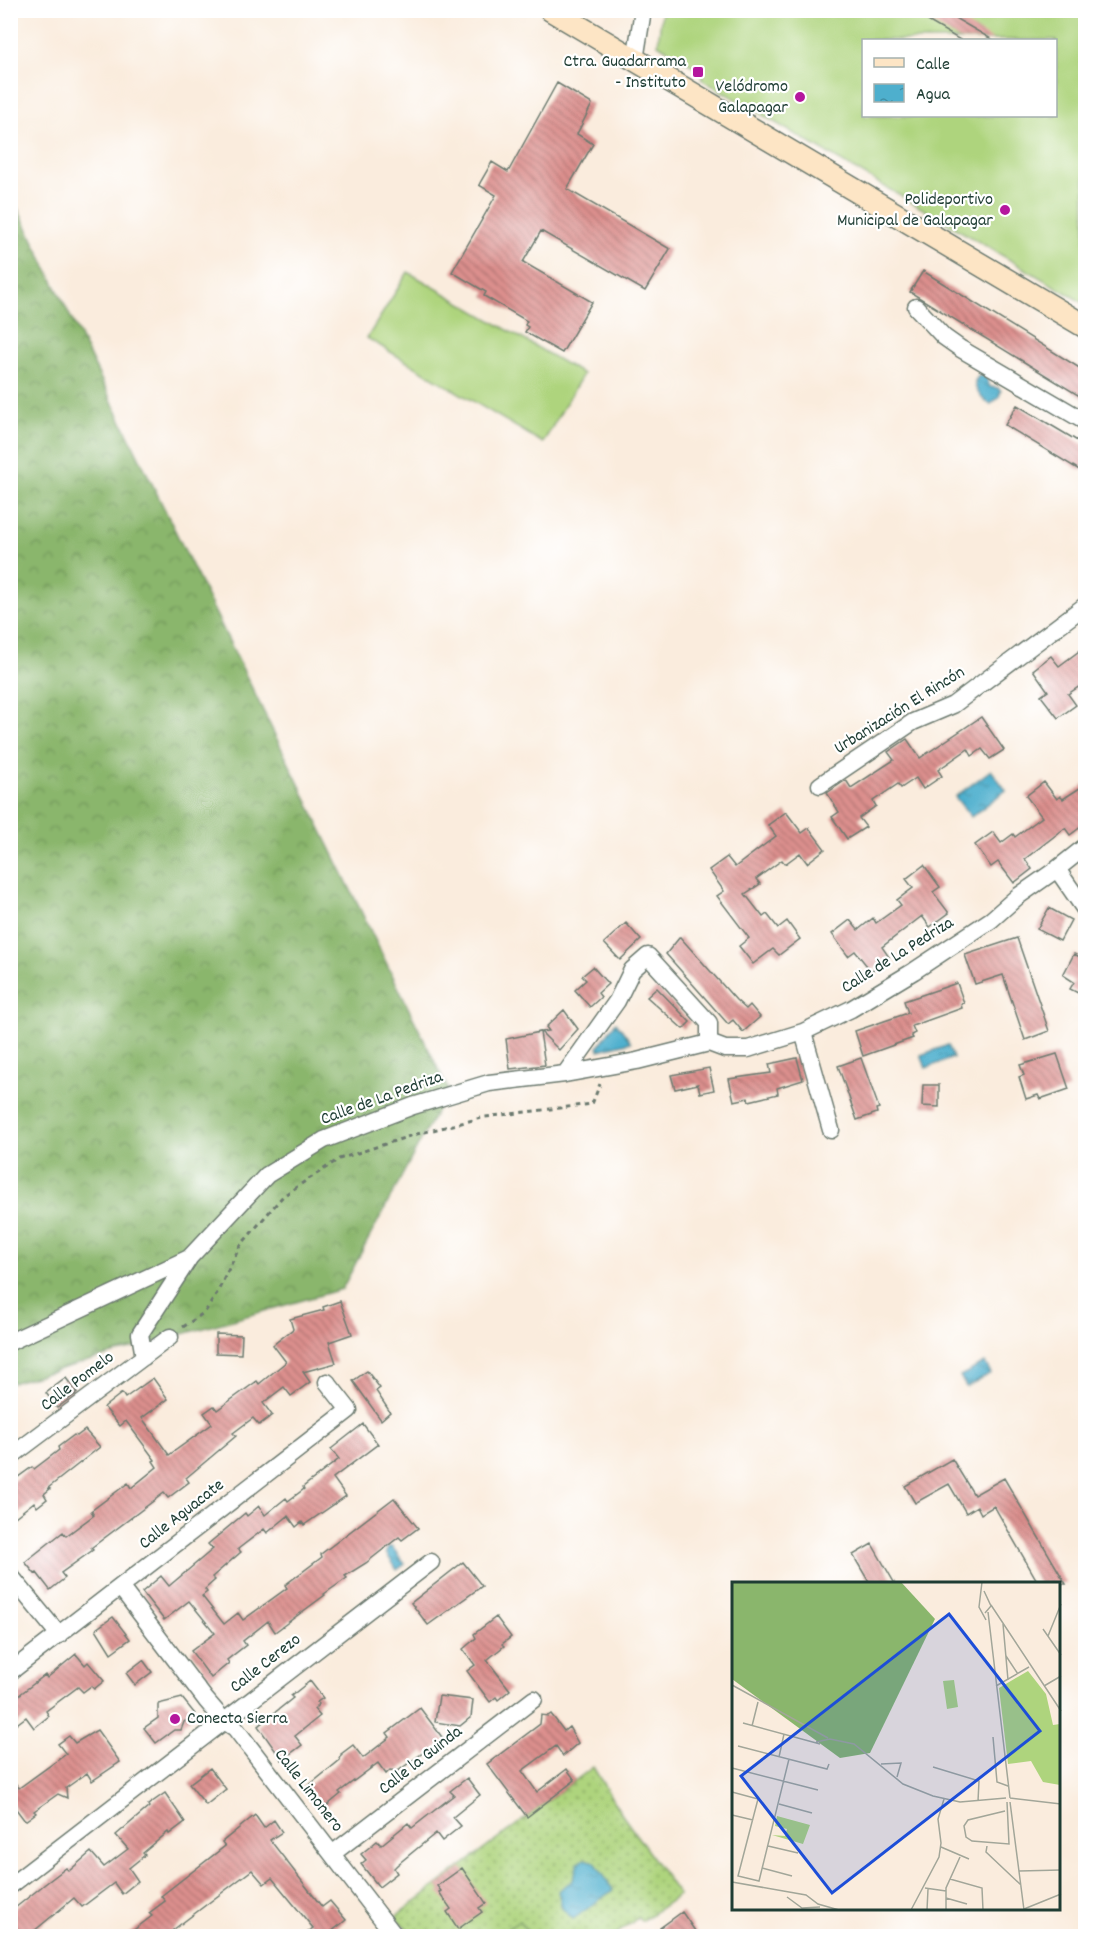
<svg xmlns="http://www.w3.org/2000/svg" width="1096" height="1947" viewBox="0 0 1096 1947" font-family="Dekko,sans-serif">
<style>
.grass{fill:url(#grass-dots);stroke:#668858;stroke-width:1.5}
.forest{fill:url(#forest-crowns);stroke:#547a50;stroke-width:1.5}
.garden{fill:#aed47d;stroke:#668858;stroke-width:1.5;fill-rule:evenodd}
.water{fill:url(#water-ripples);stroke:#367680;stroke-width:1.5}
.building{fill:url(#building-back-hatch)}
.lines{fill:none;stroke-linecap:round;stroke-linejoin:round}
.street-casing{stroke:#6c7a6f;stroke-width:19}
.secondary-casing{stroke:#6c7a6f;stroke-width:25}
.path{stroke:#6c7a6f;stroke-width:3;stroke-dasharray:4.5 4.5;stroke-linecap:butt}
.street{stroke:#fff;stroke-width:16}
.secondary{stroke:#fde5c5;stroke-width:22}
.poi-dot{fill:#b5179e;stroke:#fff;stroke-width:2}
.labels{text-anchor:middle;dominant-baseline:central;stroke-width:4.5;stroke-linejoin:round;paint-order:stroke}
.poi-label{font-size:18px;fill:#1f3d34;stroke:#fff;text-anchor:end}
.street-label{font-size:18px;fill:#1f3d34;stroke:#fff}
.inset-road{fill:none;stroke:#a2a699;stroke-width:1.5}
.view{fill:#1d4ed8;fill-opacity:0.15;stroke:#1d4ed8;stroke-width:3}
.inset-edge{fill:none;stroke:#1f3d34;stroke-width:3}
</style>
<defs>
<pattern id="grass-dots" width="8" height="8" patternUnits="userSpaceOnUse" patternTransform="scale(1.5)"><rect width="8" height="8" fill="#aed47d"/><path d="M2 2h.1M6 6h.1" fill="none" stroke="#8dad67" stroke-width="1.8" stroke-linecap="round"/></pattern>
<pattern id="forest-crowns" width="20" height="18" patternUnits="userSpaceOnUse" patternTransform="scale(1.5)"><rect width="20" height="18" fill="#8ab66c"/><path d="M2 6a3 3 0 1 1 6 0M12 15a3 3 0 1 1 6 0" fill="none" stroke="#70955a"/></pattern>
<pattern id="water-ripples" width="26" height="14" patternUnits="userSpaceOnUse" patternTransform="scale(1.5)"><rect width="26" height="14" fill="#4eafcd"/><path d="M2 4q2-2 4 0t4 0M15 11q2-2 4 0t4 0" fill="none" stroke="#4090a7"/></pattern>
<pattern id="building-back-hatch" width="6" height="6" patternUnits="userSpaceOnUse" patternTransform="scale(1.5)"><rect width="6" height="6" fill="#dc8f8d"/><path d="M-1 5l2 2M0 0l6 6M5-1l2 2" fill="none" stroke="#b27674"/></pattern>
</defs>
<rect width="100%" height="100%" fill="#fff"/>
<filter id="ink" filterUnits="userSpaceOnUse"><feTurbulence type="fractalNoise" baseFrequency=".0167" numOctaves="2"/><feDisplacementMap in="SourceGraphic" scale="12" xChannelSelector="R" yChannelSelector="G"/><feConvolveMatrix kernelMatrix="1 2 1 2 8 2 1 2 1" color-interpolation-filters="sRGB"/></filter>
<filter id="wash" filterUnits="userSpaceOnUse"><feTurbulence type="fractalNoise" baseFrequency=".008" numOctaves="4" result="noise"/><feDisplacementMap in="SourceGraphic" scale="24" xChannelSelector="R" yChannelSelector="G"/><feGaussianBlur stdDeviation="1.35" result="paint"/><feColorMatrix in="noise" values="0 0 0 0 0 0 0 0 0 0 0 0 0 0 0 0 0 1.4 0 .05"/><feComposite in="paint" operator="in"/></filter>
<g filter="url(#wash)">
<rect width="100%" height="100%" fill="#faecdd"/>
<path class="grass" d="M593,1767l27,45 59,83 -37,26 -3,-4 -25,19h-83l-13,-15 -20,15h-86l-16,-20z"/>
<path class="forest" d="M10,193l438,896 -106,200 -331,94z"/>
<path class="garden" d="M662,11h423v293l-384,-225 3,-6 -46,-29zM864,40h192v76h-192z
M408,272l175,102 -40,69 -176,-105z
M519,1921l12,15h-33z"/>
<path class="water" d="M979,375l7,2 4,10 8,1 3,3 -2,6 -8,7c-8,-2 -17,-15 -16,-23z
M991,770l15,20 -35,27 -16,-20z
M616,1022l15,20 -32,8 -1,-3z
M948,1045l5,13 -27,10 -5,-13z
M985,1363l6,10 -25,14 -6,-11z
M388,1547h4l13,17 -8,6 -11,-17z
M585,1859l10,3 18,28 -40,29 -11,-11 -4,-17 15,-11 5,-17z"/>
<g id="blocks">
<path class="building" d="M909,10h32l52,30h-33z
M557,83l35,21 -15,30 16,10 -26,45 103,60 -25,42 -104,-60 -18,31 69,40 -30,51 -37,-21 3,-5 -3,-2 2,-4 -43,-25 2,-4 -34,-20 44,-77 -17,-10 2,-4 11,-19 16,10z
M923,271l163,101v28l-176,-108z
M1017,405l69,41v17l-5,8 -76,-46z
M1086,646v36l-18,12 8,11 -18,13 -17,-22 7,-5 -15,-21 18,-14 8,10z
M981,717l23,33 -14,9 -8,-10 -10,7 -4,-7 -30,21 4,6 -19,13 -7,-11 -15,10 -3,-4 -25,17 3,5 -17,12 7,9 -19,12 -15,-22 7,-5 -12,-19 19,-13 5,8 43,-28 -6,-8 19,-13 13,19z
M1044,782l13,17 3,-3 3,3 23,-15v39l-16,12 -5,-7 -40,31 7,10 -18,14 -16,-21 -7,5 -16,-22 18,-13 8,11 12,-9 2,3 27,-20 -16,-21z
M786,812l16,21 7,-5 16,21 -18,14 -7,-10 -15,11 -3,-4 -26,19 4,5 -15,10 18,23 4,-3 11,14 9,-7 13,18 -21,16 -6,-6 -20,15 -14,-18 10,-8 -32,-42 7,-5 -15,-21 18,-13 8,10 41,-31 -8,-11z
M924,865l16,22 -7,5 16,21 -19,14 -8,-11 -40,31 7,10 -18,14 -16,-20 -7,5 -16,-22 18,-14 8,10 15,-12 3,5 25,-18 -4,-5 16,-12 -7,-9z
M1049,908l22,12 -11,21 -23,-12z
M626,923l15,17 -21,20 -16,-17z
M680,937l56,63 10,9 4,-4 10,12 -17,15 -10,-12 -5,4 -62,-70z
M1017,938l32,93 -24,9 -22,-65 -28,9 -10,-29z
M1074,954l12,6v28l-4,7 -12,-6 4,-7 -11,-7z
M593,967l15,17 -10,9 3,4 -11,10 -15,-17 11,-10 -4,-4z
M957,983l7,20 -3,1 1,4 -50,18 3,7 -4,2 2,3 -50,18 -8,-25 53,-18 -4,-12z
M657,988l33,34 -7,7 -36,-32z
M564,1010l14,19 -19,21 -18,-18 8,-1 -3,-4z
M540,1032l5,33 -35,4 -4,-30z
M1057,1054l12,35 -29,10 -2,-4 -12,4 -7,-22 5,-2 -4,-10z
M797,1058l6,22 -26,8 1,6 -29,7 -1,-3 -14,3 -5,-22 42,-6 -2,-9z
M861,1058l18,50 -3,1 1,4 -20,7 -19,-54z
M709,1068l5,22 -14,3 -2,-9 -23,5 -4,-14z
M923,1085h16v22l-17,-1z
M340,1301l12,33 -23,8 7,21 -33,9 7,10 -19,14 -7,-9 -21,16 9,12 -13,10 -6,-7 -20,15 3,3 -50,42 3,4 -21,16 -4,-5 -73,55 2,2 -32,23 4,5 -15,12 -13,-17 -2,1 -10,-12 38,-30 3,4 28,-21 -3,-4 37,-28 3,5 26,-21 -4,-6 2,-1 -29,-39 -6,5 -16,-19 18,-14 3,5 28,-20 15,21 -26,19 27,37 43,-31 -8,-11 10,-7 3,4 40,-29 2,3 27,-22 -13,-17 20,-16 -3,-10 34,-9 -1,-3z
M216,1334l26,1 -1,19 -25,-1z
M367,1371l13,17 -4,3 14,21 -9,8 -28,-39z
M66,1378l11,15 -20,15 -11,-15z
M363,1424l15,20 -45,34 13,18 -42,29 -2,-3 -6,5 -8,-11 -21,17 -3,-4 -26,20 3,3 -29,25 3,3 -10,9 2,3 -5,4 22,28 14,-11 5,7 44,-32 -2,-3 37,-28 -1,-3 73,-56 24,30 -16,12 -3,-3 -33,26 -21,13 2,2 -23,16 1,1 -50,37 -7,-11 -25,20 3,4 -19,15 2,3 -18,15 -20,-27 24,-18 -26,-32 -25,19 -22,-28 19,-16 8,10 44,-37 -5,-5 37,-31 2,3 12,-10 6,9 21,-17 2,3 16,-12 -1,-2 36,-28 -8,-10z
M85,1430l15,17 -52,41 2,1 -6,5 3,5 -10,8 -3,-5 -24,19v-38l22,-16 2,2 25,-19 -1,-3 16,-12 3,1z
M952,1459l22,36 30,-17 62,106h-27l-45,-78 -13,8 -4,-8 -11,7 -17,-29 -34,19 -10,-17z
M872,1544l23,40h-25l-17,-29z
M463,1562l19,24 -54,39 -17,-22z
M113,1617l17,22 -19,14 -15,-24z
M496,1617l15,20 -9,7 2,2 -17,14 23,30 -12,10 -2,-3 -6,5 -23,-31 8,-6 -12,-16 13,-11 -2,-4z
M76,1654l9,11 3,-3 16,19 -10,8 -3,-3 -8,6 -5,-5 -32,24 3,5 -15,12 -8,-11 -16,12v-46l9,12 26,-20 2,3z
M143,1660l9,12 -17,13 -9,-12z
M310,1681l13,17 -6,4 2,2 -5,5 6,7 -25,20 7,9 -20,15 -24,-34 35,-28 -2,-2z
M439,1696l34,4 -2,17 -11,9 -25,-4z
M182,1698l13,16 -11,8 -3,8h-7l-18,13 -12,-15 14,-10v-14z
M420,1708l25,33 -19,14 -2,-3 -26,19 -8,-1 -4,4 -8,-11 -39,29 2,2 -17,14 -17,-21 33,-27 -1,-2 3,-3 -1,-1 12,-9 10,13 27,-21 -3,-4z
M551,1714l13,17 5,-4 9,16 -15,13 -7,-10 -34,25 15,21 30,-23 8,11 -48,37 -40,-53 53,-40 1,-9 7,1z
M97,1730l23,32 -28,19 -5,-8 -21,15 1,10 -9,-4 -24,17 2,2 -11,8 -15,-20v-25l9,12 47,-34 -8,-10 11,-8 6,7z
M210,1768l16,21 -20,16 -17,-21z
M467,1778l13,17 -27,22 8,9 -19,15 -6,-8 -39,32 -3,3 3,5 -18,14 -18,-23 5,-4 -5,-6 16,-13 4,4 27,-22 4,5 42,-33 -4,-4z
M165,1793l20,29 -16,12 -1,-2 -25,21 2,2 -16,13 9,13 -16,13 -8,-11 -32,24 -8,-9 -46,38h-14l-4,-4v-20l35,-28 21,-16 3,3 22,-19 13,15 24,-18 -12,-14 33,-28 -1,-2z
M255,1815l9,13 10,-8 8,12 -12,8 52,67 8,-6 16,19 -20,16h-23l10,-8 -41,-50 -8,6 -12,-14 -79,60 -5,6h-42l26,-20 -3,-3 16,-12 -4,-5 64,-50 -3,-4z
M462,1868l24,35 -7,5 3,4 -24,17 -11,-17 4,-3 -12,-17 2,-1 -4,-5z
M682,1912l13,19 4,5h-33l-6,-8z"/>
</g>
</g>
<g filter="url(#ink)">
<use href="#blocks" fill-opacity="0" stroke="#6c7a6f" stroke-width="1.5"/>
<g class="lines">
<defs>
<path id="street" d="M635,60l8,-50
M916,307l28,30 17,12 125,73
M820,785l93,-63 40,-17 133,-100
M1057,869l29,42
M803,1032l28,98
M565,1074l52,-73 15,-31 16,-14 61,67v20
M10,1342l179,-84
M144,1357l-4,-23 50,-77 77,-82 57,-35 89,-34 76,-23 76,-9 72,-13 72,-18 16,6h23l55,-17 48,-23 63,-38 77,-51 26,-23 40,-28 29,-23
M10,1457l160,-120
M10,1575l49,60
M121,1588l85,112 18,21 11,7 160,208
M10,1672l339,-262 -22,-28
M332,1854l202,-155
M10,1886l421,-324"/>
<path id="secondary" d="M551,10l535,317"/>
</defs>
<use href="#street" class="street-casing"/>
<use href="#secondary" class="secondary-casing"/>
<path class="path" d="M183,1327l22,-15 11,-17 24,-49 43,-50 56,-37 74,-24 72,-18 107,-13 8,-20"/>
<use href="#street" class="street"/>
<use href="#secondary" class="secondary"/>
</g>
</g>
<g class="poi-dot">
<rect x="692" y="66" width="12" height="12" rx="3"/>
<circle cx="800" cy="97" r="6"/>
<circle cx="1005" cy="210" r="6"/>
<circle cx="175" cy="1719" r="6"/>
</g>
<g class="labels">
<g class="poi-label">
<text x="686" y="62">Ctra. Guadarrama<tspan x="686" dy="21">- Instituto</tspan></text>
<text x="788" y="87">Velódromo<tspan x="788" dy="21">Galapagar</tspan></text>
<text x="993" y="200">Polideportivo<tspan x="993" dy="21">Municipal de Galapagar</tspan></text>
<text x="187" y="1719" text-anchor="start">Conecta Sierra</text>
</g>
<g class="street-label">
<text transform="translate(900 711) rotate(-32)">Urbanización El Rincón</text>
<text transform="translate(898 956) rotate(-32)">Calle de La Pedriza</text>
<text transform="translate(382 1099) rotate(-20)">Calle de La Pedriza</text>
<text transform="translate(78 1382) rotate(-37)">Calle Pomelo</text>
<text transform="translate(182 1515) rotate(-38)">Calle Aguacate</text>
<text transform="translate(266 1664) rotate(-38)">Calle Cerezo</text>
<text transform="translate(421 1761) rotate(-38)">Calle la Guinda</text>
<text transform="translate(308 1791) rotate(52)">Calle Limonero</text>
</g>
</g>
<g transform="translate(732 1582)">
<rect width="328" height="328" fill="#faecdd"/>
<path d="M45,234l33,9 -7,19 -31,-9 13,1 2,-7 -12,-3z" fill="#aed47d"/>
<path d="M0,0h169l34,37 -65,134 -30,5 -108,-79z" fill="#8ab66c"/>
<path d="M296,89l18,23 7,31 7,-1v61l-17,-3 -12,-21 -23,3 -9,-76zM222,98l4,27 -11,2 -4,-28z" fill="#aed47d"/>
<path class="inset-road" d="M250,0l-3,25 7,13M252,9l7,15 -6,7M259,23l70,106M256,30l22,186M271,42l5,56M311,47l18,26M316,54l13,-32M274,74l12,18M0,103l96,53M264,104l33,-19M312,104l17,-10M11,141l77,21M20,144l6,-24M261,155l4,45 11,4M84,160l14,-3 24,5 49,40 30,12 27,6 46,-4M6,164l89,23 2,-5M47,175l5,-23M149,182l20,-1 -4,14M201,185l46,14 -1,20M0,186l86,22M0,210l26,7 -20,77 21,5 30,-122M278,216l51,6M278,220l14,108M47,222l33,9M273,229l-37,9 -4,6 2,11 6,4 37,3 -2,-42M0,233l21,5M36,264l30,7M255,264l-1,6 35,33M209,265l28,12M30,286l30,8M287,289l42,-1M218,297l32,9 1,22M0,300l74,13 12,9 21,6M193,306l21,3M55,315l15,11 18,-1M214,316l21,6M292,327l37,-15M179,328l28,-53 2,-14 -3,-24 6,-20M195,328l1,-21M214,328v-22l14,-31"/>
<path class="view" d="M217,32l91,117 -208,162 -91,-117z"/>
<rect width="328" height="328" class="inset-edge"/>
</g>
<rect width="1096" height="1947" fill="none" stroke="#fff" stroke-width="36"/>
<rect x="862" y="39" width="195" height="78" fill="#ffffff" stroke="#a5b1ae" stroke-width="1.5"/>
<rect x="874" y="58" width="30" height="9" fill="#fde5c5" stroke="#a5b1ae" stroke-width="1.5"/>
<text x="916" y="69" font-size="18" fill="#1f3d34">Calle</text>
<rect x="874" y="84" width="30" height="18" fill="url(#water-ripples)" stroke="#a5b1ae" stroke-width="1.5"/>
<text x="916" y="99" font-size="18" fill="#1f3d34">Agua</text>
</svg>
